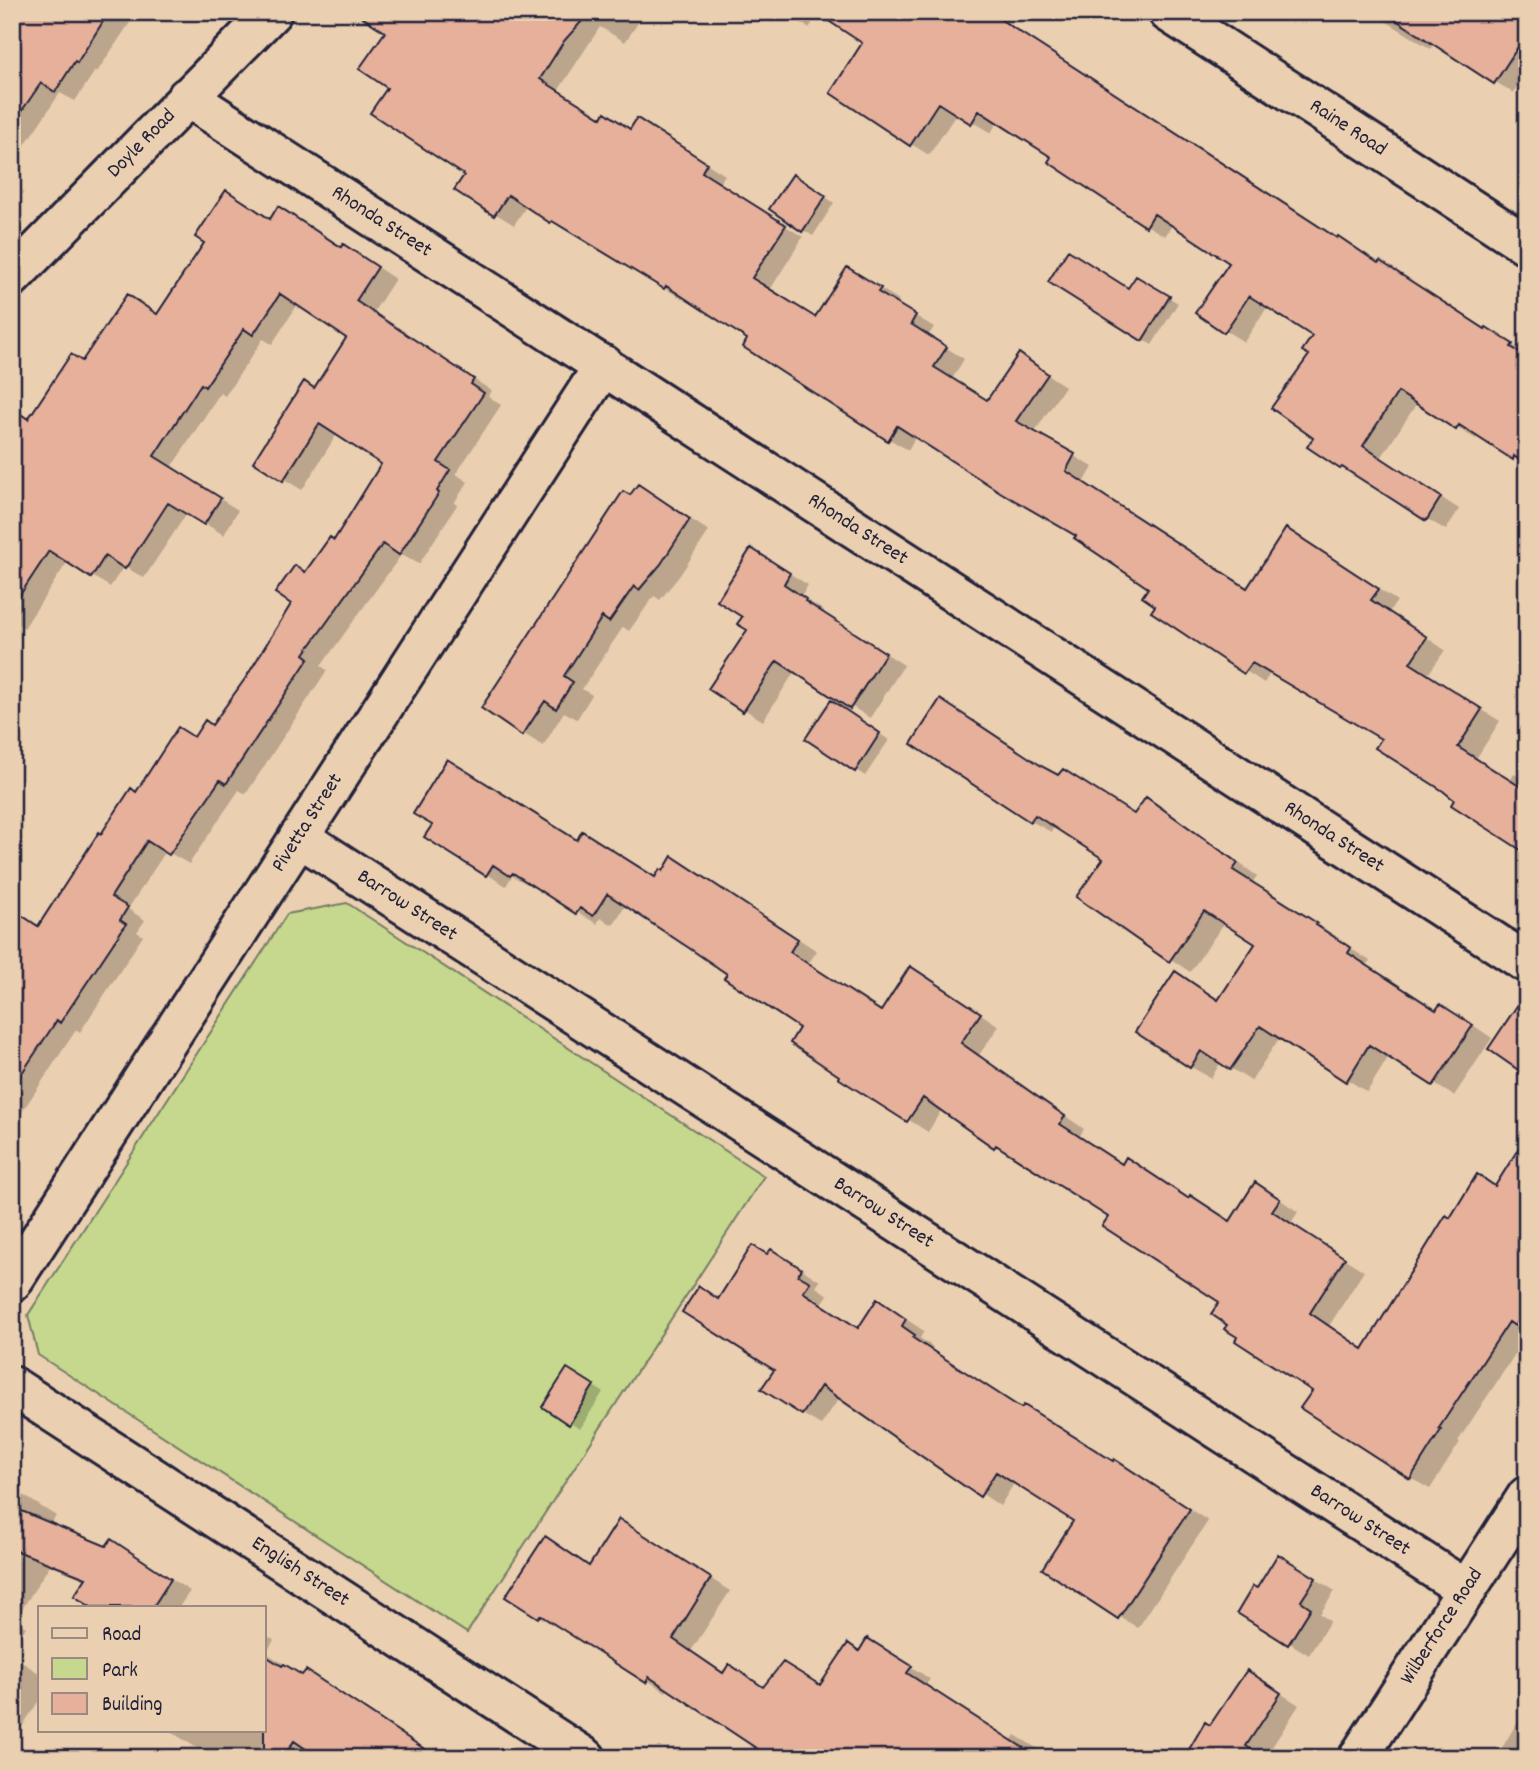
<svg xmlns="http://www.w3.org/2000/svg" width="1539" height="1770" viewBox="0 0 1539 1770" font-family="Dekko,sans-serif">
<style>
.green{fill:#c5d88d;stroke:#747d64;stroke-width:2}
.shadow{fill:#0003}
.building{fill:#e6b09b;stroke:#22223b;stroke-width:2}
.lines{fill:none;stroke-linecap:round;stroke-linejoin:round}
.minor-casing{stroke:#22223b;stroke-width:44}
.minor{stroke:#ebcfb1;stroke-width:38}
.labels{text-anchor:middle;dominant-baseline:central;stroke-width:5;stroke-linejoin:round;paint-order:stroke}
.street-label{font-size:21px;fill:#22223b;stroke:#ebcfb1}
</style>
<rect width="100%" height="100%" fill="#ebcfb1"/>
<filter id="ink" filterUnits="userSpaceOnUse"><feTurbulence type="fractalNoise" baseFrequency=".0143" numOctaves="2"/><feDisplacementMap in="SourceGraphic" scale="14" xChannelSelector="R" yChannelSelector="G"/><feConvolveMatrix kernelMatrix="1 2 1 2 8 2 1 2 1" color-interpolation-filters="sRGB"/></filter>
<g filter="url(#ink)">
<path class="green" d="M347,903l417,273 -297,457 -429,-278 -10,-40 259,-401z"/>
<path class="shadow" d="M12,12h125l-40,60 -2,-1 -20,30 -15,-8 -48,71z
M402,12h238l-4,5 4,3 -15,22 -25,-15 -42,64 45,29 28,10 25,1 69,44 -6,9 84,53 -33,53 46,29 51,-39 32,20 -3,4 38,23 -6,9 36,23 -12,20 36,23 31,-46 46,30 -31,47 59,34 -9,16 164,106 57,-48 92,60 -8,11 56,38 -18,26 73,45 -24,38 34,22 4,-7 13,7v71l-144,-113 -112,-67 -7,11 -110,-72 3,-6 -7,-17 -72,-53 -162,-99 -8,14 -19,-11 -144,-93 5,-7 -65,-43 -2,3 -19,-11 -137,-83 -13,20 -58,-36 10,-15 -77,-87z
M783,12h204l351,227 189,115v112l-49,-31 -2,4 -19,-11 -40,-25 -36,55 78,51 -13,21 -105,-62 -26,-31 -4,-83 3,-18 -46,-30 -24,36 -47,-29 35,-50 -59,-39 -8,12 -19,-11 -93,-68 -55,-36 -7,12 -34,-20 -28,42 -18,-11 -46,-102 -46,-29 -10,15z
M1371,12h156v60l-14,21 -78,-50 -4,6z
M803,181l31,22 -21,33 -10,-6z
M271,220l91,37 33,22 -22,34 119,78 -4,5 13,9 -45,69 12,8 -14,21 3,2 -38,59 -17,-10 -81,112 6,4 -81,124 -7,-4 -50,74 -23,-13 -38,58 17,11 -8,12 6,4 -63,96 -4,-2 -58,88 -6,-3v-205l27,17 63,-91 35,-42 58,-55 18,-12 36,-50 44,-73 13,-31 29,-31 48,-79 -46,-29 -35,56 -18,-11 31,-89 33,-52 -50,-34 -26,40 -9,-5 -38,57 -5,-3 -49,75 67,42 -14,25 -37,-22 -43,65 -20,-12 -14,21 -42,-26 -44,67 -12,-7v-206l18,5 53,-57 45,-67 31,19z
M1137,278l41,25 -26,42 -9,-5 -14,-50z
M639,486l70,45 -29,44 -20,25 -6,-4 -25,35 -6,-4 -41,62 10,6 -15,24 -13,-7 -21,34 -60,-38z
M770,561l38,24 -7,11 23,15 -1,2 81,52 -34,53 -75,-47 -32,50 -52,-33 38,-59z
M841,708l48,32 -24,36 -9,-6z
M960,713l99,64 76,39 12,-17 20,12 90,65 -5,7 84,53 -1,2 35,23 -3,5 70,45 24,6 31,21 -38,58 -65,-40 -22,36 -87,-55 -29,44 -30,-19 -10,16 -20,-11 29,-66 37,-57 -32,-22 -35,50 -111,-75 26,-38 -50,-33 -4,6 -20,-11 -117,-78z
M426,837l152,5 78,37 36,-10 125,82 -9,13 75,48 47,-32 69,46 -20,29 105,74 -5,8 44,28 108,57 44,-26 23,16 -8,12 74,47 -35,55 36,24 85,-130 46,-32 31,-50v198l-69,105 2,1 -30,47 -20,-11 -96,-88 -75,-53 -10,-13 -8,-22 -111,-85 -94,-61 -2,2 -19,-12 -53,-37 -14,23 -87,-55 -39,-49 -73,-54 -103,-69 -13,20 -13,-7 -3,6 -65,-40 -1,2 -19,-10 -6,10z
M768,1256l23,6 29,19 -4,6 12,8 -7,10 39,25 18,-28 19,11 27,18 -4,7 13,9 -2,4 92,59 111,62 74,49 -70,107 -93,-59 31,-48 -61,-39 -15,24 -160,-109 -19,28 -19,-11 -26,-44z
M577,1376l26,16 -23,37 -35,-22z
M12,1488l44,28 -6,9 57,24 24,4 59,38 -11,16h-85l-18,-12 10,-15 -36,-15 -35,55 11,7 -14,21z
M639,1532l91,59 -39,60 33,23 25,3 16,11 55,-1 41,-35 26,-1 43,28 -5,7 86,55 4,-6 38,23h-278l-107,-70 -2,4 -106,-67 -2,3 -51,-31 83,-30z
M1299,1568l36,23 -15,23 10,7 -21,34 -70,-43 19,-22z
M264,1634l10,6 -8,13 166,101 5,-7 19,11h-133l-9,-6 -4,6h-97l-45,-28h96z
M12,1655l28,19v25l-17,26 -11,-6z
M1266,1684l33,21 -34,53h-79l25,-31z
M1527,1706v52h-31z
M1145,1752l10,6h-14z"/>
<path class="building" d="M12,12h97l-32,51 -2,-2 -20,31 -14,-9 -29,42z
M354,12h236l-26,29 -24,38 62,39 3,-6 25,17 7,-11 70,45 -5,9 84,53 -34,53 63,39 32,-50 34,21 -3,4 38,23 -5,9 36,23 -13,20 53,33 32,-47 29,21 -32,47 59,33 -9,17 181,117 39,-60 93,61 -8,11 56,37 -17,26 72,46 -24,38 69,44v63l-76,-49 3,-5 -11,-9 -68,-43 6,-9 -129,-76 -8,11 -93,-62 4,-6 -13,-9 6,-9 -74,-50 2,-2 -76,-44 -103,-66 -9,15 -145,-94 4,-8 -81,-53 -2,3 -112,-68 -2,2 -42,-28 -14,21 -40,-26 10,-15 -94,-62 17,-25 -28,-19 26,-37z
M815,12h174l348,226 1,-2 40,27 2,-2 105,68 1,-2 27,17 -2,3 16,10v109l-13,-10 -1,4 -54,-35 -3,5 -58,-38 -35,54 78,51 -15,24 -84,-54 -2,2 -33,-22 6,-9 -42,-30 38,-53 -7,-4 10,-15 -63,-40 -25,37 -29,-20 34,-50 -75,-49 -8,13 -98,-65 3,-5 -72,-46 -8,13 -33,-21 -28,43 -80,-53 32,-50z
M1384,12h143v21l-33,51z
M793,174l33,22 -24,36 -33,-23z
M226,190l44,29 8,-13 63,41 2,-3 35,23 -22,34 118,78 -3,5 13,9 -46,69 12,8 -13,21 2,2 -40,62 -16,-11 -79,110 5,4 -83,126 -6,-4 -51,75 -22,-14 -36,56 17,10 -8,13 6,4 -66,99 -3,-3 -45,68v-179l26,17 61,-94 2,2 30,-46 5,4 42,-65 16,10 11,-17 7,5 35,-49 44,-72 -16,-11 20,-28 10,7 25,-35 4,3 47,-76 -62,-40 -36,57 -30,-19 51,-81 10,7 32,-50 -66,-44 -27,41 -9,-6 -39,58 -4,-3 -47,72 67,42 -17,27 -36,-22 -43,66 -20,-13 -14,22 -42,-27 -37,56v-199l16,11 43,-65 11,7 45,-67 30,20 47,-71 -9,-6z
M1068,250l60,38 8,-12 34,20 -28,45 -94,-59z
M638,484l52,35 -29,45 -22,26 -5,-4 -25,36 -7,-5 -38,59 9,6 -17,27 -11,-8 -23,35 -41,-28 142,-217 7,4z
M751,548l39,25 -6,11 22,15 -1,2 81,52 -36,56 -73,-48 -34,51 -35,-23 39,-59 -10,-6 5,-7 -25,-16z
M940,699l103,68 15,8 5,-6 71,45 12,-17 92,66 -5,7 84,53 -1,2 35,23 -3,5 88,57 4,-6 33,21 -40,61 -64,-41 -23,37 -86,-56 -30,44 -29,-19 -11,17 -55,-36 40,-61 43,29 37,-56 -51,-33 -35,51 -93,-65 27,-38 -68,-44 -5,7 -119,-78z
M831,700l49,33 -25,39 -50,-33z
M447,759l130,81 5,-9 73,46 5,-8 3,2 9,-15 126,83 -8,13 91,59 29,-45 71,47 -20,30 104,73 -5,8 62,40 4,-7 62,41 2,-3 40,26 25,-39 25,17 -8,12 73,47 -35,55 53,36 83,-134 4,3 27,-44 18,12 32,-51v172l-12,19 -6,-4 -70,106 2,2 -31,49 -110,-71 12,-17 -77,-50 2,-4 -13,-8 3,-4 -16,-11 8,-12 -117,-76 6,-9 -112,-72 -2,3 -71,-50 -16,24 -69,-44 1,-2 -49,-33 9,-15 -75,-50 3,-4 -38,-26 -82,-54 -14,22 -13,-8 -4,6 -63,-41 -3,3 -17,-11 -7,11 -62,-39 8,-12 -19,-11z
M1527,991v85l-39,-27z
M752,1245l15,9 4,-5 31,20 -4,6 12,7 -7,10 55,36 19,-29 29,20 -4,7 13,9 -2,3 108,70 3,-3 89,56 1,-2 76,50 -72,110 -76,-50 31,-48 -77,-49 -16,25 -159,-111 -19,29 -41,-26 13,-19 -92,-58 17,-26 19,13z
M567,1368l27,17 -25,40 -27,-18z
M12,1507l94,39 5,-7 60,40 -18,28h-62l-17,-11 12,-18 -74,-29z
M619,1519l92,59 -38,61 50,34 6,-9 34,23 20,-25 37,23 28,-42 11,8 8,-13 45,28 -5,7 132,85h-268l-122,-81 -3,6 -106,-68 -2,3 -33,-21 40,-61 44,30z
M1278,1554l38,24 -15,23 10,7 -23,37 -51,-32 16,-27 4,2z
M264,1655l18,11 2,-2 18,11 4,-5 132,88h-119l-25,-17 -11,17h-19z
M1247,1670l34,23 -35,53 19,12h-81l21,-36 5,3z"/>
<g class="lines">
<defs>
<g id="minor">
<path id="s1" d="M1168,12l359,233"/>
<path id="s2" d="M187,97l1340,866"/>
<path id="s3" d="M12,277l260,-265"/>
<path id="s4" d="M299,837l1168,753"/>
<path id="s5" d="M12,1282l592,-917"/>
<path id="s6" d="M12,1386l574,372"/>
<path id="s7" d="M1358,1758l169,-262"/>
</g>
</defs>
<use href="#minor" class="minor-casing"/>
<use href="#minor" class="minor"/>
</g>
</g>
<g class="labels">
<g class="street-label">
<text stroke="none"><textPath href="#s1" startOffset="214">Raine Road</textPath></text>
<text stroke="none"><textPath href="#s3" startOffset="186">Doyle Road</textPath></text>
<text stroke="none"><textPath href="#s2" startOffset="231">Rhonda Street</textPath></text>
<text stroke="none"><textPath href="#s2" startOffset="798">Rhonda Street</textPath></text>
<text stroke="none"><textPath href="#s5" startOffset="546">Pivetta Street</textPath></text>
<text stroke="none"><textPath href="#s2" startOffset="1365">Rhonda Street</textPath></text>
<text stroke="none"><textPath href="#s4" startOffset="128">Barrow Street</textPath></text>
<text stroke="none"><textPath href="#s4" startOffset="695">Barrow Street</textPath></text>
<text stroke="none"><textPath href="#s4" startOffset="1262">Barrow Street</textPath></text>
<text stroke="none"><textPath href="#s6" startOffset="343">English Street</textPath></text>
<text stroke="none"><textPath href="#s7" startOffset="156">Wilberforce Road</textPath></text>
</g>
</g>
<rect width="1539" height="1770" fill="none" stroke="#ebcfb1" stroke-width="42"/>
<rect x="21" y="21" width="1497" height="1728" fill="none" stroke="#22223b" stroke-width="2.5" filter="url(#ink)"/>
<rect x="38" y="1606" width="228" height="126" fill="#ebcfb1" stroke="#9b8a82" stroke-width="2"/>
<rect x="52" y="1628" width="35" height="10" fill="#ebcfb1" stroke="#9b8a82" stroke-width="2"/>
<text x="102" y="1640" font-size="21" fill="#22223b">Road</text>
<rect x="52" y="1658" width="35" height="21" fill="#c5d88d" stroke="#9b8a82" stroke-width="2"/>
<text x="102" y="1676" font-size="21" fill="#22223b">Park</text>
<rect x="52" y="1693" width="35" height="21" fill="#e6b09b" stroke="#9b8a82" stroke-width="2"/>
<text x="102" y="1710" font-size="21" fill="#22223b">Building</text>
</svg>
